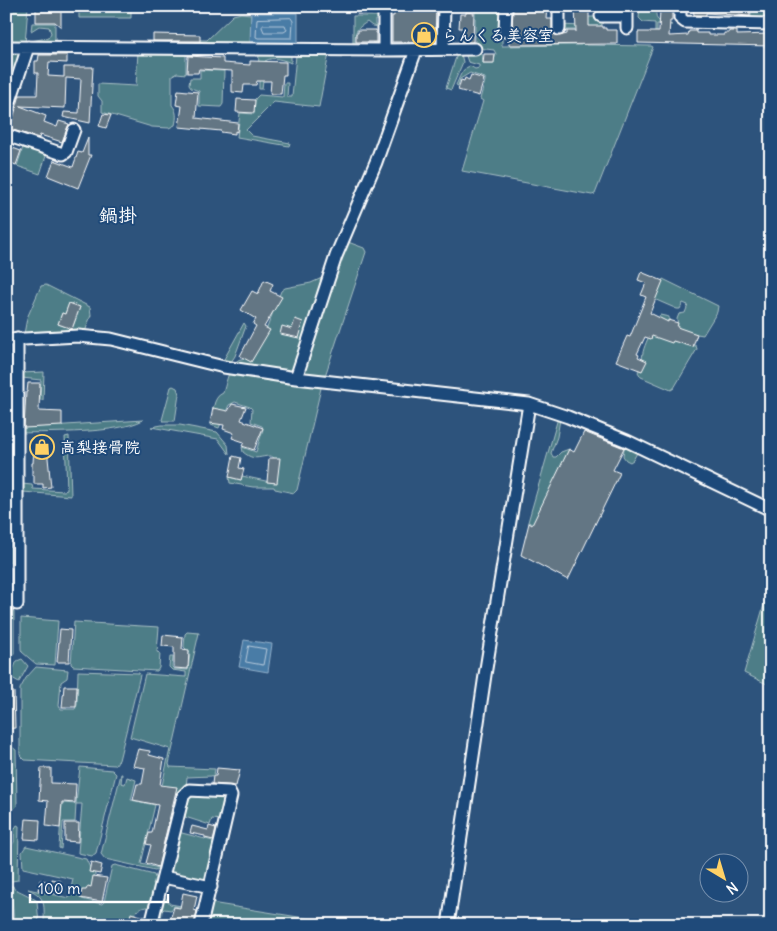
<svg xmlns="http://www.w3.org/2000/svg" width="777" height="931" viewBox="0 0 777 931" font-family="Delius,'Klee One',sans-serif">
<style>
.green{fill:#4e7d87;stroke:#a6bec3;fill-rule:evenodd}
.water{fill:#497ba6;stroke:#92b0ca}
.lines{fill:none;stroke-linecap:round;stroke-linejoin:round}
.shore{stroke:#b6cadb;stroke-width:1}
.building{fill:#647684;stroke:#fff}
.street-casing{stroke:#fff;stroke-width:15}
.street{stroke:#1f4a7a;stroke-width:11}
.labels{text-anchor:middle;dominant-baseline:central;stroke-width:4;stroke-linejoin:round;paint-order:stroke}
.poi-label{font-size:16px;font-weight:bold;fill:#fff;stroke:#1f4a7a;text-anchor:start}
.quarter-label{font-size:19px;font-weight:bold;fill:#fff;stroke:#1f4a7a}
</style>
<rect width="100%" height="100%" fill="#2d537c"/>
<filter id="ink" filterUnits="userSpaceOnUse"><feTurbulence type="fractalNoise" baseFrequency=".02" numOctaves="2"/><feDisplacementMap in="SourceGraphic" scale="10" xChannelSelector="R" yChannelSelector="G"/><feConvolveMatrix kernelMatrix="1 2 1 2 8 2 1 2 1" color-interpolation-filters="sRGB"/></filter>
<g filter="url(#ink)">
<path class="green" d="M6,6h22l-3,38h-19z
M79,6h52v12h-52z
M475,6h27v40l79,-1v-15h-14l-1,2 -3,1 -1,-8 19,1v-9h17v4h6v2l-3,2v3l-15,9v8l65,1 2,1 -58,147 -3,1 -130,-24 21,-70 -3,-2 5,-18v-3l-15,-5 -10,6 -2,7 -2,-1c4,-8 5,-16 14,-19l5,3 4,-1v-3l-11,-3 -2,-6 1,-2h15l1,9h10l3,-9 -2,-4 -40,-5v-2h21z
M640,6h16c-1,19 3,14 16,19l-15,-1v10h-2v-11l-12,-1 -4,-4z
M751,6h20v13l-20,1z
M241,13l10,1v31h-57l4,-5h9l26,-25z
M353,16h27v4h-5v5l5,1v16l-3,4h-24zM367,22l5,4 7,1v15h-6l-1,3h-17c0,-15 0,-15 12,-23z
M32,23h23v22l-25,-1v-3l18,-3 3,-5 -2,-6 -10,-1 -8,5z
M6,50h16l-6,25 -10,-3z
M138,51l51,2 -3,3v18l-9,-1 -5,3v29c5,6 5,12 3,20l-6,3 -17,-1 -50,-15v-11l-4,-5v-12l38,2z
M259,52l32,2v9c-7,-3 -18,-7 -26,-2l-3,28h-3v-10l-1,-1z
M329,53l-10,54 -45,-5 -28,28 6,6 38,7 -1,3 -52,-9 3,-24 14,1 1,-15 4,-4 24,2 1,-14h4l-1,14h5l4,-42z
M457,54h4l2,8 -12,28 -5,-2z
M200,70l24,1 -1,33 -2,3 -22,-1v-15l-8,-3 -2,-3 1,-7h10z
M24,144l23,9 -7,21 -23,-8z
M348,242l16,6 2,4 -45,136 -24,102 -3,3 -19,-4 -1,-2h-21l-23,-4 -1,-6 12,3 1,-4 33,7 2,-23 -6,-4c-12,0 -16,6 -28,-4l-1,-5 14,5 7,-23 -1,-3 -11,-4 1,-13 -2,-2 -15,-5 -6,3 -10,23 -8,-3c2,-11 1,-28 12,-32 3,-9 7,-32 18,-34 3,-1 6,0 9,1l15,-27 16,-42 4,-3 26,-5 11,-5 12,-22z
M663,279l55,27 -1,6 -14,23 -18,-3 -7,-5 -1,-8 2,-5 6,-1 3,-8 -5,-2 -3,6h-3l-23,-10z
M46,285l44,22 1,8 -6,17 -61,2 3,-16 14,-32zM69,303l11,4 -8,22 -14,-5 4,-11 3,1z
M660,315l9,2 1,22 26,7 1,3 -23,39 -3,2 -30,-13 -3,-5 5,-10c-4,-11 11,-35 17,-47z
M244,323l2,3 -11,30 -4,6 -8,-1z
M44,372l-1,28h-3l1,-20 -19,-2 -1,-5z
M173,386l4,2 2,6 -4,27h-12l-1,-1 9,-33z
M558,418l2,1 -3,18 -6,16 2,4h3l5,-5 8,-3 -32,70 -5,5 -4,-2z
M143,420c-26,14 -92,12 -123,13v-5z
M574,423l60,27 3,3 -4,7 -3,2 -4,-2 -3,-4 1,-8 -52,-23z
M162,425h18l37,7 11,13 1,9 -11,-15 -67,-12z
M69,436l2,60 -48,-4 -1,-8 10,1 1,4 31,2 3,-1 -2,-53z
M15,501l-3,61h-6v-60z
M771,581v105l-27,-13z
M6,608l6,1 2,3v41l-8,15v-23h3v-3h-3z
M21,618l37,3 -3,44 -19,-1 -14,-12 -1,-3z
M74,622l85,5 -2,25 3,1 -1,15 -2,3 -84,-5 -2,-2z
M187,632l12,1 -30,131 1,3 45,2 -1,6 -3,1 -24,1 -1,11 -5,6 -20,-4 9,-41 -40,-12 15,-63 41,3v-5l-14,-2 -3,-3 1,-10h3l-1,10 2,2 14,1 2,-17 -6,-6 1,-13z
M22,659l6,7 -9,16 -7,-4 -1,-4 6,-13z
M36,667l32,3 -1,8 -6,4 -2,24 2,3h14l2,-4 1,-34 61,2 1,2 -21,85 -4,5 -90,-5 -5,-5v-66l6,-11z
M6,747h6l4,3 1,56 -3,3h-8z
M80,767l32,3 4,4 -20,79 -4,3 -14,-3 4,-49h-6l-1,18h-12l-2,27 -2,-1 3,-45 14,1z
M121,774h1l-1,9 4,1 2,-7 9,3 -5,20 24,5 -14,59 18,4 -4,2 -50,-11 -4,-5z
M190,794l33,2 4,3 -5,21 -10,-1 -2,6 -28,-9 3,-17z
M17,825l2,1 -1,54 -12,2v-37h6l2,-3v-12z
M178,832l39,10 -8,37 -5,3 -31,-7 -4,-7z
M26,846l60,13 5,11 4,4 -2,12 -9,8 -2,5 20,5 2,-2 8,-36 3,-1 39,10 1,3 -2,6 4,1 -6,22c-14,-1 -17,7 -23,18h-84c0,-19 3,-28 -16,-36l41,9 4,-19 -50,-11 -1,-16z
M9,886h4l1,3c2,0 20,9 23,12l2,24h-27l2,-2 -2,-25 -3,-1z
M162,897l4,1 4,6 23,4 -1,2 -18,-4 -3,4 -7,-1 -2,2 -1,10 14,4h-19z
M211,903l137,22h-142z"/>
<path class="water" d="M251,13h47v30h-48z
M244,640l28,4 -4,28 -29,-5z"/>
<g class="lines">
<path class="shore" d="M291,18l2,3 -1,17h-34l-2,-1 1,-18z
M264,25h21l2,5 -3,2h-20l-2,-5z
M249,646l17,3 -3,16 -17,-3z"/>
</g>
<path class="building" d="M36,6h25v21l-6,-5h-19z
M357,6h15v8h-15z
M416,6h20l-1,36h-43v-26h2v-7l22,1z
M513,6h34l-1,13h6v15l7,2 8,-2v-3h9l-1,-25h14v20h14v2h3v2h11v14l-108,1v-8l3,-6z
M693,6h57v10l-44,-3v2h-12z
M660,9l12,1v11h-2l-1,15 19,-1 1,-4h7v2h12v2h16v-2h5v-2h8v4l34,-1v12l-133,-3v-11h21z
M466,12l8,1 -1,29h-11v-14h-3l1,-14h6z
M358,30h18v12h-20v-9h2z
M153,34l47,1v6h-47z
M484,54h11l-1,9h-11z
M39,55h28v8l-18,-1 -1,14 16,1v-10h29l-3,56 -27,-6 1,-5 15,1 2,-34 -15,-1 -1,30 -45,-2 26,10 -2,6 13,5 2,-6 10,3 -7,18 -22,-7 -1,3 -29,-9 10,-34h17l1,-22h-3v-12h3z
M188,56l35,2v5l27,2v-4l36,1v13h-3l-2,19h-11l1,-13h-14l-1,4h-12l-1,8 -11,-1v-21l-33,-2 -1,4h-11z
M471,75l13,4 -5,17 -21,-6 3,-10 3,1 1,-3 4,2z
M178,90l20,2 -2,26 42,5 -1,9 -2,-1v3l-14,-2v-1l-42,-4 3,-21 -6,-1z
M237,99l18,1 -1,13 -18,-1z
M103,114l8,1 -5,13 -7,-2z
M88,138v17h3l-13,33 -30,-12 6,-16 19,7 5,-15 4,1z
M10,147l11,4 -5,14 -10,-4v-10l2,1z
M641,272l22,9 -13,32 18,9v-2l10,3 -1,4 20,7 -4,13 -20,-6 -1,2 -20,-7 -1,3 -6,-2 -8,17 2,1 -1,2 9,4 -5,10 -26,-10 11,-25 3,1 16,-40 -5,-2 5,-12 -8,-3z
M264,280l9,4 -3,7 12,6 -18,30 6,3 -19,32 -11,-6 16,-30 -3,-2 3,-5 -15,-9 11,-19 6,3z
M69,303l11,4 -8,22 -14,-5 4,-11 3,1z
M295,319l8,3 -3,8 1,1 -2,7 -19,-4 2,-8 10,3z
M28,383h12l-1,28 23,1v14l-38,2 2,-36h1z
M232,404l14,3 -5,13 22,8 -9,22 -12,-4 2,-4 -12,-4 2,-5 -11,-4 1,-4 -14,-2 3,-15 15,3z
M584,432l40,16 -11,22 7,3 -52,107 -47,-25 8,-32 3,2 37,-76 5,3z
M37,440h11v18l3,29 -8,1v-4h-9v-9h-2v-12h1l1,-15h3z
M233,456l8,2 -2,10 5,1 -3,11 -12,-3z
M269,458h11l-3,25 -10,-1z
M60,629l11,1 -2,32h-12z
M163,635l20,2 -1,12 7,1 -1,19 -14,-1v-21l-12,-1z
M64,686h13l-1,21h-14z
M6,692h8l1,36 -9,1z
M138,749l12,2 -1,4 15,4 -4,26 17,2 -19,80 -12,-4 5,-18 -5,-1 3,-11h3l6,-28 -25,-5 4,-16h5l3,-16 -12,-2z
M41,768h10v15l25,1 -1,19 -13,-1 -2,26 -14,-2 2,-25 -9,-1z
M217,768l23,2 -4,16 -24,-2 1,-8h3z
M26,819l14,1 -1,20 -15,-1z
M65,823h14l-1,19 -13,-1z
M192,826l16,4 1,-4 7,2 -3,12 -8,-2v-2l-15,-3z
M91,862l11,3 -2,9 -11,-2z
M93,876l14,2 -5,24 -22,-4 2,-8h4l2,-4 3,1z
M52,879l9,2 -2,13 -21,-4 2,-10 11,2z
M183,893l14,3 -3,14 3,1 -3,14h-17l-8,-2 5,-16 6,1z
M131,913l14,4 -2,8h-15z"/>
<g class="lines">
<defs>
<path id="street" d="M559,6v23
M627,6v22
M680,6v12l5,4 86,2
M601,16h26
M505,31l1,-25
M6,47l378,3 91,-1
M443,49l1,-43
M384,50v-44
M6,113l22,-66
M6,135l57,19 3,-2 8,-22
M17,339v265
M6,340l72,-4 33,3 113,28 72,11 233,26 39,13 59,24 144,69
M296,378l40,-122 40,-94 40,-112
M163,877l48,10
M151,925l32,-129 6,-6 40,2 2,4 -30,129
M448,925l37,-250 44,-271"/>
</defs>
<use href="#street" class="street-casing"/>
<use href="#street" class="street"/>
</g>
</g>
<defs>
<symbol id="shop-ring" viewBox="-11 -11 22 22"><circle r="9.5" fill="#1f4a7a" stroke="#ffd166" stroke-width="1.5"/><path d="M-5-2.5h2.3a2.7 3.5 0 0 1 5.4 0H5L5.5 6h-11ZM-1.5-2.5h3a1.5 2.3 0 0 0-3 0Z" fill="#ffd166"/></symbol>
</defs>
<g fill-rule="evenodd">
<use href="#shop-ring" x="410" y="21" width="28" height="28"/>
<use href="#shop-ring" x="28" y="433" width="28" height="28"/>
</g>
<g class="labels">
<g class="poi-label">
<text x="442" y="35">らんくる美容室</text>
<text x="60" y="447">高梨接骨院</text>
</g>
<g class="quarter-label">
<text x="118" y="215">鍋掛</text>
</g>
</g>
<rect width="777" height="931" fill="none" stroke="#1f4a7a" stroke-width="25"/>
<rect x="12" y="12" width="752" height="906" fill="none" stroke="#fff" stroke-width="2" filter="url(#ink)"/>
<g transform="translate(724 878) rotate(142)"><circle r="24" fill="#1f4a7a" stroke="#7992af"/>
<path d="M0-4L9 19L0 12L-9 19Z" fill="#ffd166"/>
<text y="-8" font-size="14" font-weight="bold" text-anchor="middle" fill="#ffffff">N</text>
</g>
<path d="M30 894v8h138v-8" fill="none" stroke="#ffffff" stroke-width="2.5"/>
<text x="38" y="894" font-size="15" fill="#ffffff" stroke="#1f4a7a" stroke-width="4" paint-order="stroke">100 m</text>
</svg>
